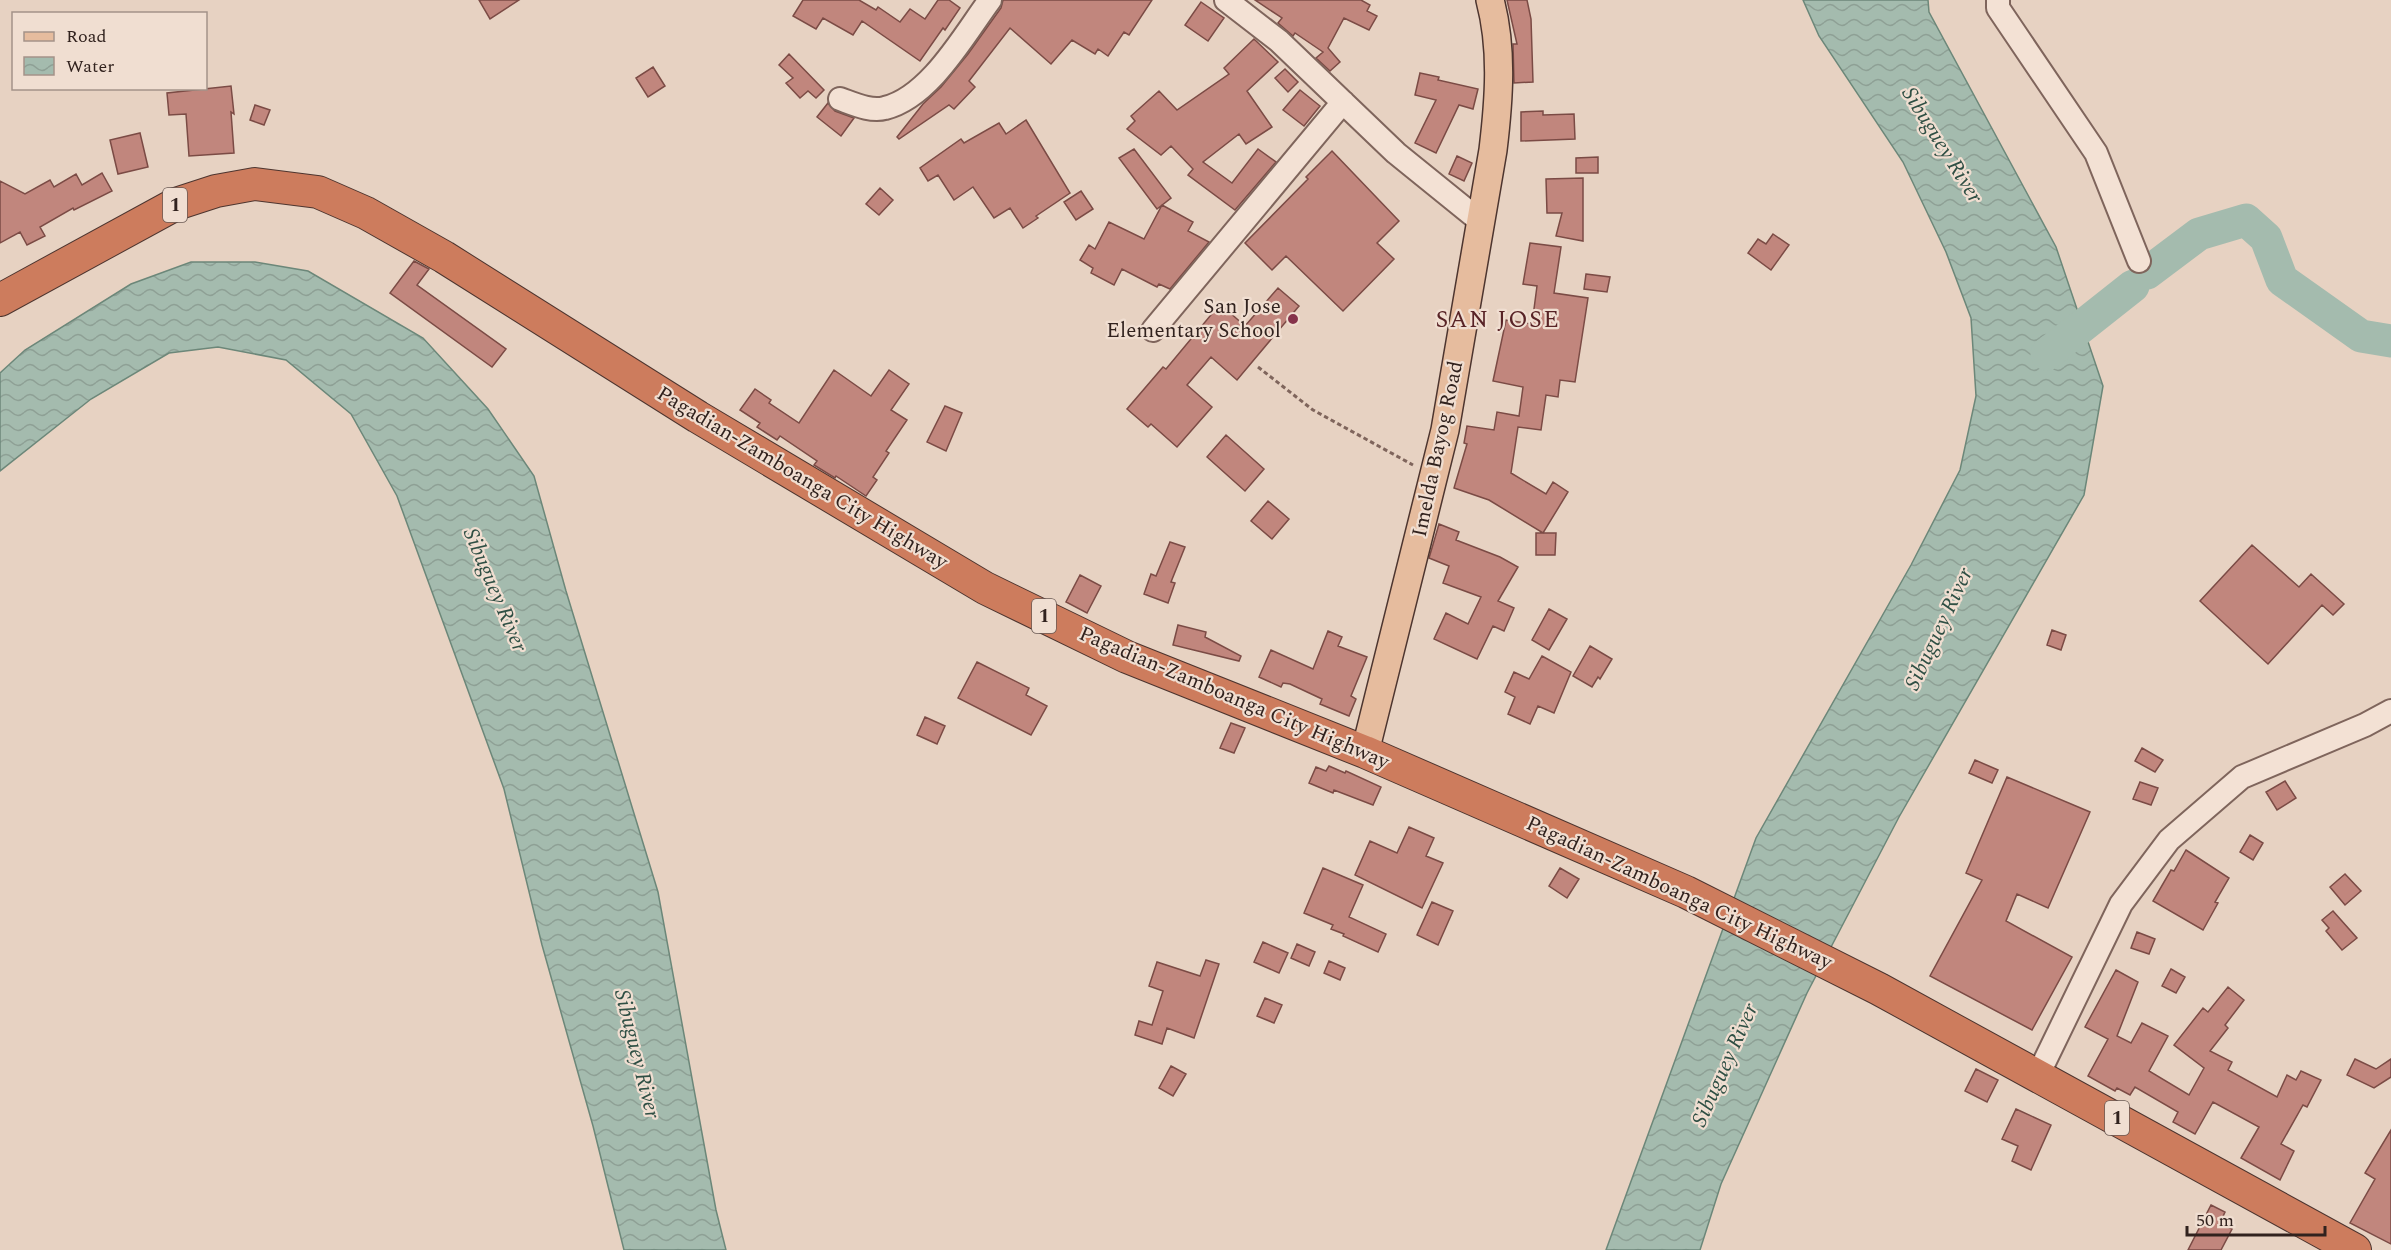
<svg xmlns="http://www.w3.org/2000/svg" width="2391" height="1250" viewBox="0 0 2391 1250" font-family="Spectral,serif">
<style>
.water{fill:url(#water-waves);stroke:#6c8779;stroke-width:1.5}
.lines{fill:none;stroke-linecap:round;stroke-linejoin:round}
.river{stroke:#a4bbae;stroke-width:33}
.building{fill:#c1867d;stroke:#7b4b45;stroke-width:1.5}
.minor-casing{stroke:#7f655c;stroke-width:26}
.major-casing{stroke:#4d352f;stroke-width:30}
.highway-casing{stroke:#4d352f;stroke-width:34}
.path{stroke:#7f655c;stroke-width:3;stroke-dasharray:4.5 3;stroke-linecap:butt}
.minor{stroke:#f3e1d4;stroke-width:22}
.major{stroke:#e6bc9e;stroke-width:27}
.highway{stroke:#cd7c5d;stroke-width:32}
.poi-dot{fill:#86334b;stroke:#f0ded1;stroke-width:2}
.labels{text-anchor:middle;dominant-baseline:central;stroke-width:4.5;stroke-linejoin:round;paint-order:stroke}
.shield{fill:#f0ded1;stroke:#6a5a54;stroke-width:1.5}
.shield-label{font-size:20px;font-weight:bold;fill:#31221e}
.poi-label{font-size:21px;fill:#31221e;stroke:#f0ded1;text-anchor:end}
.street-label{font-size:21px;fill:#31221e;stroke:#f0ded1}
.water-label{font-size:22px;font-style:italic;fill:#2f4f44;stroke:#f0ded1}
.quarter-label{font-size:24px;letter-spacing:1.5px;fill:#582326;stroke:#f0ded1}
</style>
<defs>
<pattern id="water-waves" width="16" height="10" patternUnits="userSpaceOnUse" patternTransform="scale(1.5)"><rect width="16" height="10" fill="#a4bbae"/><path d="M0 5q4-4 8 0t8 0" fill="none" stroke="#8ea095"/></pattern>
</defs>
<rect width="100%" height="100%" fill="#e7d2c2"/>
<path class="water" d="M1803,0h125l1,12 127,235 47,139 -19,109 -185,322 -92,176 -86,191 -21,66h-94l150,-412 155,-273 49,-95 16,-74 -5,-78 -25,-66 -43,-90 -84,-126z
M191,262h64l53,9 115,67 65,71 46,67 32,115 92,301 58,318 10,40h-102l-31,-124 -51,-181 -38,-156 -107,-293 -46,-82 -65,-54 -68,-13 -49,6 -78,46 -91,72v-98l25,-23 106,-66z"/>
<g class="lines">
<path class="river" d="M2147,273l52,-39 47,-14 20,18 16,42 79,56 30,5
M2047,354l86,-68"/>
</g>
<path class="building" d="M479,0h40l-29,19z
M803,0h56l17,10 2,-3 22,15 10,-13 15,10 13,-19h11l11,8 -15,22 -2,-2 -23,33 -58,-40 -9,14 -30,-17 -7,11 -23,-13z
M1003,0h149l-23,35 -5,-3 -16,24 -10,-7 -3,5 -23,-14 -21,24 -41,-36 -41,53 6,6 -21,22 -5,-4 -50,34 -2,-2 26,-33 18,-17 27,-33 33,-46z
M1255,0h106l9,5 -3,6 10,5 -8,14 -25,-12 -16,30 12,14 -10,9 -14,-13 7,-6 -28,-19 -2,3 -15,-13 4,-5z
M1507,0h20l4,19 2,63 -19,1 -1,-39h4z
M1201,2l23,16 -16,23 -23,-16z
M1254,39l24,23 -31,29 25,36 -26,17 -7,-10 -36,28 29,21 26,-34 18,13 -41,48 -47,-35 5,-6 -22,-23 -10,9 -34,-26 8,-8 -4,-5 28,-25 18,19 52,-36 -5,-6z
M789,54l35,36 -8,8 -8,-7 -8,7 -14,-15 7,-5 -14,-13z
M653,67l12,19 -17,11 -12,-19z
M1285,69l13,13 -10,10 -13,-14z
M1420,73l19,4 -1,3 40,9 -5,20 -14,-4 -23,48 -21,-10 21,-43 -21,-5z
M231,86l3,28 -3,-2 3,41 -45,3 -3,-42 -17,1 -2,-22z
M1300,90l20,16 -16,20 -21,-16z
M828,103l7,8 19,7 -13,18 -24,-19z
M255,105l15,5 -6,15 -14,-5z
M1543,111v4l31,-1 1,25 -54,2v-29z
M1026,120l44,73 -34,23 2,2 -15,10 -13,-20 -16,10 -21,-31 -19,13 -16,-25 -10,6 -8,-13 41,-29 3,4 35,-20 7,11z
M140,133l8,34 -30,7 -8,-34z
M1134,149l37,49 -14,11 -38,-51z
M1332,151l67,70 -22,22 17,16 -51,52 -57,-55 -14,14 -27,-27 63,-64 -2,-2z
M1457,156l15,7 -8,18 -15,-7z
M1598,157v16h-22v-15z
M102,173l10,18 -38,19 -1,-2 -33,19 5,9 -18,9 -7,-13 -20,11v-62l25,13 25,-14 4,7 22,-13 6,11z
M1583,178v63l-27,-5 6,-23h-15l-1,-34z
M880,188l13,12 -14,15 -13,-11z
M1081,191l12,18 -17,11 -12,-18z
M1162,205l31,17 -5,9 21,11 -39,47 -11,-5 -2,3 -35,-18 -8,16 -23,-12 2,-5 -13,-8 9,-15 6,4 14,-27 35,17z
M1773,234l16,11 -18,25 -23,-17 10,-14 8,5z
M1530,243l31,4 -7,46 34,5 -13,84 -15,-2 -2,17 -12,-2 -5,35 -23,-3 -7,46 35,21 7,-12 15,10 -25,41 -54,-33 -35,-12 13,-44 -3,-1 3,-17 27,4 3,-18 22,4 4,-29 -30,-6 13,-61 26,4 5,-38 -14,-2z
M414,261l15,8 -12,16 89,64 -14,18 -102,-74z
M1586,274l24,3 -3,15 -23,-3z
M1278,288l21,18 -62,74 -26,-23 -24,28 25,22 -35,40 -26,-23 -3,3 -21,-18 36,-42 3,2 54,-65 25,22z
M834,370l37,26 18,-26 20,14 -18,26 16,10 -21,31 3,2 -16,24 4,3 -11,16 -30,-20 -1,2 -21,-13 3,-4 -37,-25 -3,4 -20,-13 3,-4 -20,-13 15,-21 16,11 -2,3 30,20z
M945,406l17,7 -16,38 -19,-9z
M1226,435l38,34 -19,22 -38,-34z
M1268,501l21,18 -17,20 -21,-18z
M1439,524l20,8 -3,8 44,17 18,10 -20,34 16,7 -10,23 -11,-5 -16,33 -43,-20 12,-26 22,11 13,-27 -38,-14 6,-17 -20,-8z
M1536,533h20l-1,22h-19z
M1170,542l15,5 -14,35 4,1 -7,20 -24,-9 7,-20 5,2z
M2252,545l47,42 12,-13 33,30 -11,11 -11,-10 -54,59 -68,-63z
M1080,575l21,11 -14,27 -21,-11z
M1549,609l18,10 -18,31 -17,-10z
M1178,625l28,7 -1,5 36,19 -2,5 -66,-16z
M2052,630l14,5 -5,15 -14,-5z
M1328,631l14,6 -4,9 29,11 -16,39 5,3 -7,17 -29,-12 2,-5 -32,-15 -7,-1 -2,4 -22,-10 12,-27 42,19z
M1590,646l22,13 -12,20 -2,-2 -6,10 -19,-11z
M1542,656l29,16 -17,41 -16,-7 -8,18 -22,-10 7,-17 -10,-5 9,-20 15,7z
M977,662l52,26 -3,7 21,11 -16,29 -73,-37z
M925,717l20,9 -8,18 -20,-9z
M1231,723l14,5 -11,25 -14,-5z
M2142,748l21,12 -8,12 -20,-11z
M1975,760l23,10 -6,13 -23,-10z
M1329,766l16,7 1,-2 35,16 -8,18 -39,-15 -1,3 -24,-10 7,-16 10,4z
M2007,777l83,35 -42,96 -31,-14 -11,27 66,36 -40,73 -102,-54 52,-96 -16,-7z
M2285,781l11,17 -19,12 -11,-18z
M2140,782l18,6 -7,17 -18,-6z
M1409,827l25,11 -8,18 17,7 -21,45 -67,-33 15,-34 27,12z
M2250,835l13,8 -10,17 -13,-8z
M2186,850l43,28 -14,24 3,1 -15,27 -50,-29 18,-31 3,1z
M1323,868l40,17 -14,32 37,17 -8,18 -35,-16 1,-2 -13,-5 2,-4 -29,-12z
M1560,868l19,11 -12,19 -18,-12z
M2345,874l16,17 -16,14 -15,-18z
M1432,902l21,9 -15,34 -21,-10z
M2333,911l24,27 -15,12 -16,-19 3,-3 -7,-8z
M2137,932l18,7 -6,15 -18,-6z
M1263,942l25,11 -9,20 -25,-11z
M1297,944l18,8 -6,14 -18,-8z
M1206,960l13,4 -25,74 -27,-10 -5,16 -27,-9 4,-14 13,4 11,-34 -14,-5 8,-24 43,14z
M1329,961l16,7 -5,12 -16,-7z
M2171,969l14,8 -9,16 -14,-7z
M2116,970l22,12 -21,54 14,7 11,-20 26,13 -19,35 40,24 15,-27 -30,-23 29,-37 5,4 20,-25 16,13 -19,25 3,3 -18,23 22,11 -4,8 49,27 10,-22 9,5 5,-9 20,9 -14,27 -4,-2 -22,39 13,7 -14,29 -39,-22 18,-31 -46,-25 -18,32 -22,-12 5,-10 -43,-25 -5,8 -13,-7 -2,3 -27,-15 20,-37 -23,-12z
M1265,998l17,7 -8,18 -17,-7z
M2355,1059l21,10 15,-10v18l-17,11 -27,-13z
M1171,1066l15,8 -13,22 -14,-8z
M1976,1069l22,11 -11,22 -22,-11z
M2016,1109l35,16 -20,45 -19,-9 6,-15 -16,-7z
M2391,1130v114l-41,-21 25,-44 -10,-6z
M2211,1205l14,7 -5,11 12,6 -11,21h-33z"/>
<g class="lines">
<defs>
<path id="minor" d="M1226,0l53,41 117,112 84,68
M1998,0v8l98,145 43,108
M840,99c14,5 31,13 45,9 45,-11 79,-73 105,-108
M1153,330l190,-228
M2038,1075l83,-171 48,-64 73,-63 123,-52 26,-14"/>
<path id="major" d="M1365,752l80,-322 48,-280c6,-50 10,-101 -3,-150"/>
<path id="highway" d="M0,300l176,-96 40,-13 39,-7 63,8 48,21 78,44 254,160 287,171 142,69 238,95 321,140 193,97 476,261"/>
</defs>
<use href="#minor" class="minor-casing"/>
<use href="#major" class="major-casing"/>
<use href="#highway" class="highway-casing"/>
<path class="path" d="M1258,367l55,43 100,55"/>
<use href="#minor" class="minor"/>
<use href="#major" class="major"/>
<use href="#highway" class="highway"/>
</g>
<circle class="poi-dot" cx="1293" cy="319" r="6"/>
<g class="labels">
<g class="shield">
<rect x="163" y="188" width="24" height="34" rx="4.5"/>
<rect x="1032" y="599" width="24" height="34" rx="4.5"/>
<rect x="2105" y="1101" width="24" height="34" rx="4.5"/>
</g>
<g class="shield-label">
<text x="175" y="205">1</text>
<text x="1044" y="616">1</text>
<text x="2117" y="1118">1</text>
</g>
<g class="poi-label">
<text x="1281" y="307">San Jose<tspan x="1281" dy="24">Elementary School</tspan></text>
</g>
<g class="street-label">
<text transform="translate(1438 449) rotate(-78)">Imelda Bayog Road</text>
<text transform="translate(802 478) rotate(31)">Pagadian-Zamboanga City Highway</text>
<text transform="translate(1234 698) rotate(23)">Pagadian-Zamboanga City Highway</text>
<text transform="translate(1679 893) rotate(25)">Pagadian-Zamboanga City Highway</text>
</g>
<g class="water-label">
<text transform="translate(1942 145) rotate(58)">Sibuguey River</text>
<text transform="translate(495 590) rotate(67)">Sibuguey River</text>
<text transform="translate(1939 629) rotate(-65)">Sibuguey River</text>
<text transform="translate(637 1054) rotate(76)">Sibuguey River</text>
<text transform="translate(1725 1065) rotate(-66)">Sibuguey River</text>
</g>
<g class="quarter-label">
<text x="1498" y="320">SAN JOSE</text>
</g>
</g>
<rect x="12" y="12" width="195" height="78" fill="#f0ded1" stroke="#a49389" stroke-width="1.5"/>
<rect x="24" y="32" width="30" height="9" fill="#e6bc9e" stroke="#a49389" stroke-width="1.5"/>
<text x="66" y="42" font-size="18" fill="#31221e">Road</text>
<rect x="24" y="57" width="30" height="18" fill="url(#water-waves)" stroke="#a49389" stroke-width="1.5"/>
<text x="66" y="72" font-size="18" fill="#31221e">Water</text>
<path d="M2187 1226v9h138v-9" fill="none" stroke="#31221e" stroke-width="3"/>
<text x="2196" y="1226" font-size="18" fill="#31221e" stroke="#f0ded1" stroke-width="4.5" paint-order="stroke">50 m</text>
</svg>
